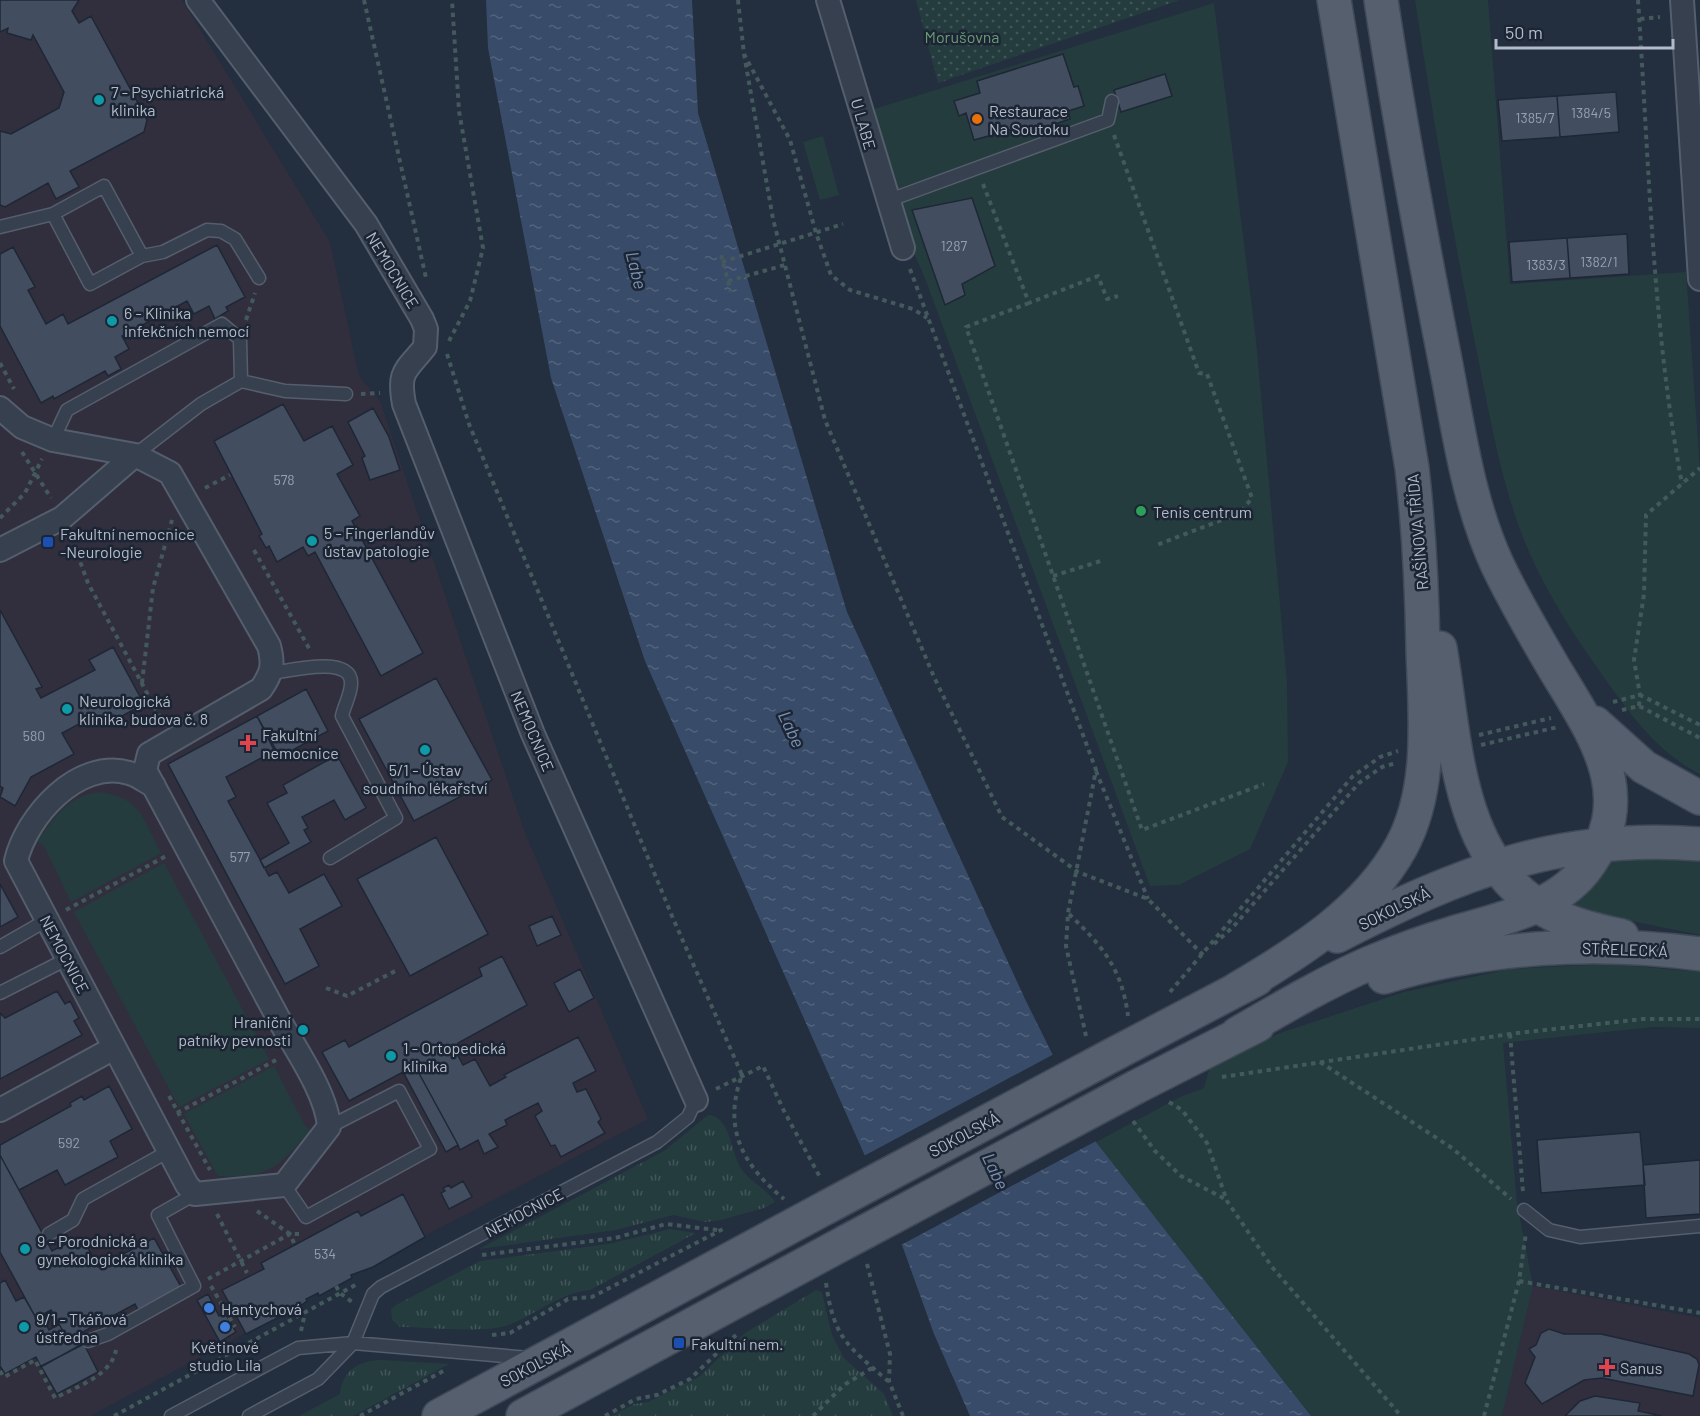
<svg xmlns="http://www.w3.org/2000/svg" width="1700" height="1416" viewBox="0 0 1700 1416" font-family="Barlow,sans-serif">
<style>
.medical{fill:#312f3e}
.grass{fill:url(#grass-tufts)}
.park{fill:#253c3f}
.garden{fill:url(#garden-dots)}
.water{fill:url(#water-ripples)}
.pier{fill:#232e3e}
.building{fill:#424e60;stroke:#1e2735;stroke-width:1.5}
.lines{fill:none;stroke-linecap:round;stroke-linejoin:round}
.lane-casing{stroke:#555e6c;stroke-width:15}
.street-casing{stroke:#555e6c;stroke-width:26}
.primary-casing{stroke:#404957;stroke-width:36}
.path{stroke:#43595c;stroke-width:4;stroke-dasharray:4.5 4.5;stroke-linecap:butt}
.lane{stroke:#37404e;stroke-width:12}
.street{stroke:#37404e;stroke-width:22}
.primary{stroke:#555f6e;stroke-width:33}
.primary-bridge-casing{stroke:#404957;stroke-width:36;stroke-linecap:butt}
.primary-bridge{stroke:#555f6e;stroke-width:33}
.culture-dot{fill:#0f9aa8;stroke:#1c2533;stroke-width:2}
.food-dot{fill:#e8710a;stroke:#1c2533;stroke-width:2}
.leisure-dot{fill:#2e9e5b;stroke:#1c2533;stroke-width:2}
.transit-dot{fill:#1a4fb4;stroke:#1c2533;stroke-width:2}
.health-dot{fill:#e0444e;stroke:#1c2533;stroke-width:2}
.shop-dot{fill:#3f7fe0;stroke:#1c2533;stroke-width:2}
.labels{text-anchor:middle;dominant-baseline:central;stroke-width:5;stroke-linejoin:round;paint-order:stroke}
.number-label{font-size:14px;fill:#97a0af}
.park-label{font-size:16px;fill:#699a75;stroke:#1c2533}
.poi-label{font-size:16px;fill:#b3bbc9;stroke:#1c2533;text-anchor:start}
.street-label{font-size:16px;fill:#b3bbc9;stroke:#1c2533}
.water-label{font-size:18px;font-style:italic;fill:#7a91b2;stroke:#1c2533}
</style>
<defs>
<pattern id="grass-tufts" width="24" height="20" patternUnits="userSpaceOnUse" patternTransform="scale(1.5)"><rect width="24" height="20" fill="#253c3f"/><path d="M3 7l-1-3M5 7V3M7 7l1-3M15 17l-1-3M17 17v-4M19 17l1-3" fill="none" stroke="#425659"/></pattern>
<pattern id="garden-dots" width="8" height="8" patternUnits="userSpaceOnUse" patternTransform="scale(1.5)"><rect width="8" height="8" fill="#253c3f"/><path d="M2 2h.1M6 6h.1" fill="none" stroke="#425659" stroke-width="1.8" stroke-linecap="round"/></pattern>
<pattern id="water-ripples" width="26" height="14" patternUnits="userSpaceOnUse" patternTransform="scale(1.5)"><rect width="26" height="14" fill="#384b68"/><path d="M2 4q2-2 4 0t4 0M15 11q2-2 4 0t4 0" fill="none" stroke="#52637c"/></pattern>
</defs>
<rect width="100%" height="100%" fill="#232e3e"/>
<path class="medical" d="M0,0h182l148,242 29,134 21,25 145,432 123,286 -285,149 -66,14 9,19 -216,115h-90z
M1533,1286l167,32v98h-198z"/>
<path class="grass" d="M708,1115c22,1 23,35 31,50 8,16 28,23 36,37l-11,6 -43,12 -15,2 -33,-7 -57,15 -137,19 185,-98z
M670,1229l26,4 -106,57c-30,3 -52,23 -79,34 -24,10 -83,3 -111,3l-8,-7 -1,-11 5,-4 84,-44 129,-17z
M816,1290l6,2 10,43 12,23 40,36 9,22h-282l23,-12 14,-2 51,-25 46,-44z
M381,1360l68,4 -96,52h-54l41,-22c3,-24 18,-33 41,-34z"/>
<path class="park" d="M1415,0h73l22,284 176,-12 14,198v304c-36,-17 -64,-52 -87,-84 -26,-36 -53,-75 -73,-115 -35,-67 -48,-148 -63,-222 -24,-117 -44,-235 -62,-353z
M1214,3l42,337 31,342 1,80 -38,87 -71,36 -29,1 -224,-605 -32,-75 -29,-94z
M823,136l16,59 -19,5 -17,-58z
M99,792c42,5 44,28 62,61l-90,49 -27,-56 -7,-5c17,-23 31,-45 62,-49z
M1631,859l69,2v74l-98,-20 -28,-11 24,-23 13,-21z
M164,863l105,196 -90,48 -105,-195z
M1610,964l90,8v56l-47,-1 -150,16 14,160 16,83 -31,130h-191l-215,-274 84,-45 24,-9 7,-25 72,-31 121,-40 105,-23z
M274,1066l31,60 6,4c-35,38 -39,48 -93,46l-34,-62z"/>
<path class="garden" d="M916,0h264l-242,83z"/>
<path class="water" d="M486,0h206l6,113 149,499 178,387 71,143 215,274h-341l-36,-82 -32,-89 -37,-89 -220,-495 -94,-283 -63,-330z"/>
<path class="pier" d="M1056,1053l42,87 -199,106 -37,-89z"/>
<path class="building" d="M0,0h79l-7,11 7,12 12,-7 56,104 -3,12 -74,39 9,16 -23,12 -8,-16 -43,24 -5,-2v-74l11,3 48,-26 5,-16 -31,-57 -2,5 -24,-7 1,-5 -8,4z
M1063,54l11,33 4,-1 6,20 -16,5 2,8 -21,7 -29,9 -3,-7 -43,12 -8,-27 -7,3 -5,-15 26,-8 -3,-12z
M1165,74l7,22 -51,16 -7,-22z
M1616,92l3,40 -59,5 -3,-41z
M1557,96l3,41 -58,4 -4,-41z
M972,198l23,68 -33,18 3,11 -20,10 -33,-95z
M1627,234l2,40 -59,4 -3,-40z
M1567,238l3,40 -58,4 -3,-40z
M217,245l28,52 -19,10 2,4 -13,8 -6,-13 -15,8 -7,-13 -65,35 7,13 -14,8 6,12 -13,7 -3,-5 -51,28 -1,-3 -12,7 -41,-77v-72l13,-7 22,40 -7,3 18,34 17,-10 5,10z
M283,404l21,37 28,-15 21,39 -16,9 23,42 -8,5 71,132 -42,23 -66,-124 -7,4 -5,-9 -26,15 -8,-16 -3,2 -7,-12 3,-2 -48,-93z
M373,408l16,29 11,33 -30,10 -8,-22 3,-2 -17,-34z
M0,610l42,77 -6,2 5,9 54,-28 -6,-10 24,-13 31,57 -42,23 -6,-12 -34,18 12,21 -43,23 -16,29 -15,-9 3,-9 -3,-2z
M436,678l56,102 -78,41 -55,-102z
M306,689l22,42 -50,27 -21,-42z
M257,716l19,34 -50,27 10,20 -8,4 41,75 8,-4 12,21 35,-19 18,32 -42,23 19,37 -34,18 -117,-220z
M337,755l29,53 -21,12 -11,-20 -32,17 6,11 -4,2 7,12 -47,26 -4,-8 29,-17 -22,-40 20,-10 -4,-8z
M436,837l52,97 -78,42 -53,-97z
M0,884l18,33 -18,10z
M552,916l9,19 -24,11 -8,-20z
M502,956l25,49 -69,38 1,2 -5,3 9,17 12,-6 15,27 16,-9 -2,-2 74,-38 18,34 -23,12 4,9 9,-3 15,30 -3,3 7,11 -44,24 -6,-12 -4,1 -16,-30 7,-5 -4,-8 -33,17 2,5 -18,9 9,13 -14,7 -6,-14 -18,10 -2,-5 -12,7 -43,-80 -54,29 -27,-49 23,-12 4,7 133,-71 -3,-8z
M580,969l14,29 -25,14 -15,-29z
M57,991l8,13 5,-3 9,17 -5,3 8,14 -82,44v-66l5,5z
M415,1066l43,79 -12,7 -43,-80z
M109,1086l23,43 -22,12 8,16 -53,28 -8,-15 -38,20 -19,-35v-10l71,-39 -1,-3 12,-7 2,4z
M1640,1132l5,53 -104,8 -4,-53z
M0,1155l52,96 18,-9 17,4 11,21 56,-29 27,49 -43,23 -3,-6 -67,36 -17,-30 -15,8 -36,-66z
M1700,1160v54l-54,4 -3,-53z
M463,1181l9,16 -23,12 -8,-16 4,-2 -2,-3 6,-3 2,3z
M403,1194l22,43 -52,30 -22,8 1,3 -33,18 -1,-3 -12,6 1,2 -8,6 -53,27 -24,-44 42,-21 -3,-6 97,-52 3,5z
M5,1280l11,21 8,-4 12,21 5,-3 8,15 10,-6 9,16 11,-6 5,9 -43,24 -5,-10 -31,17 -5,-8v-83z
M208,1294l11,22 6,-3 11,19 -16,10 -23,-42z
M1549,1329l15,5h37l88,20 8,5 2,6 -6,31 -91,-18 -18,2 -42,24 -17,-21 10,-26 -6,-8 7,-4 5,-12z
M84,1344l14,28 -41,22 -16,-28z
M1595,1396l45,7 -2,8 24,5h-97l15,-15z"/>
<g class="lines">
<defs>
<path id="lane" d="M887,201l221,-81 4,-19
M0,227l53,-13 51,-28 38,70 -52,28 -37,-70
M142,256l21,-4 44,-22 14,1 14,8 24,39
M241,381l44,10 61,3
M53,440l14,-30 155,-86 18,15 1,42 -40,23 -66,51
M272,673c16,-2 81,-19 79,11 0,10 -7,22 -9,32l54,102 -66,40
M0,947l47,-27
M0,993l67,-34
M284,1185l22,32 124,-68 -31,-58 -70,36
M1524,1210l25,20 31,7 120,-11
M49,1234l24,-14 10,-21 86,-48
M88,1341l20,-7 86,-48 -36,-71 37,-21
M171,1416l127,-68 55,-5 20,-49 8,-7 276,-145 31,-25 8,-17
M249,1416l69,-37 35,-36 176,15"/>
<path id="street" d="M198,0l168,224 56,95 4,10 -1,18c-20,25 -27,24 -21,57l129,330 163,366
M828,0l75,248
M1682,0l18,279
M0,408l22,19 31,13 82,15 35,18 99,173c5,19 3,27 -8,43l-112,65 -4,16c44,82 88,164 132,246 17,31 50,77 52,111l-45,58 -89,9 -8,-9 -171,-324c10,-44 62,-103 113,-88 9,2 17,9 25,13
M0,550l62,-32 73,-63
M0,1110l114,-62"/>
<path id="primary" d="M1440,648c17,96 15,219 116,268 21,10 44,15 66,20
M1595,723l49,44 56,31
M1337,936c122,-63 222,-103 363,-92
M1384,977c101,-31 212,-37 316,-23
M1237,989c61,-36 129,-78 164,-142 32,-58 24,-133 22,-197 -1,-61 -4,-121 -11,-182l-78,-468
M1237,1034c43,-25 87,-51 133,-71 26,-11 53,-21 80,-29 46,-14 102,-24 134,-63 58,-73 9,-138 -30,-203 -20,-34 -40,-68 -57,-104 -30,-65 -39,-139 -53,-209 -23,-118 -45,-236 -63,-355
M1118,1052l139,-73
M1136,1087l122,-62
M439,1416l386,-208
M523,1416l321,-173"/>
</defs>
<use href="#lane" class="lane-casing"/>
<use href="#street" class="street-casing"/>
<use href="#primary" class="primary-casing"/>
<path class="path" d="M364,0l62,278
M738,0l6,54 46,86 26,93 15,42 19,15 63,19 14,9
M1638,0c11,161 14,325 44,484
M1640,19l20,-2
M744,54l29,165 52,201 109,257 68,140 76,55 70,27 55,56
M1114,135l85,238 8,1 45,124 -12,15 -86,33
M983,184l46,119 69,-27 9,23 11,-3
M721,255l10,37
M722,262l121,-38
M910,269l186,501 -28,143 -2,33 20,90
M728,281l57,-16
M1029,303l-63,24 176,503 122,-46
M246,320l9,-27
M449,341l21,-40 13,-53 -24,-137 -7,-111
M447,354l22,70 203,492 70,159c-20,54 1,90 42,124
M0,363l14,26
M361,394l19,-1
M22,452l29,46
M205,488l25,-13
M0,518l25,-25 17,-34
M71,537l17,46 74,138
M254,550l56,100
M1053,576l51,-16
M142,683l11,-95 19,-68
M1613,702l27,-7 60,30
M1639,706l1,-11 -6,-35 10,-66 2,-79 54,-47
M1622,710l17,-4 61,32
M1479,735l72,-17
M1481,745l77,-18
M1096,771l52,128
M66,910l102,-55
M1069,914c33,32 53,54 59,102
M1214,944l19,-17 126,-144 23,-16 14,-4
M326,988l21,8 52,-27
M1170,992l182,-215 28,-20 18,-6
M1510,1034l13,158
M1320,1062l132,86 59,51
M1222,1077l288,-43 133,-15h57
M716,1089l47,-23 21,45 37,68
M169,1096l41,74
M1169,1102l13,8 25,33 20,58 45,66 129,149
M177,1113l99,-53
M1133,1121l22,30 26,25 46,24
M257,1211l33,23h9
M217,1214l30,59
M482,1255l133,-17 51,-14 51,6
M867,1264l23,90 -1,27 14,35
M208,1279l82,-45 4,9
M1519,1281l181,32
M826,1283c8,56 21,62 62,98
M211,1286l24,41
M336,1286l4,7 12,9
M301,1331l4,-18
M492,1335l18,-2 58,-34 24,-2 133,-69
M0,1371l4,6 31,-17 20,38c21,-11 56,-22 61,-48
M114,1416l245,-133
M360,1416l87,-47
M605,1416l31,-17 21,-4 33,-16 46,-44
M813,1416l31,-31 28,-17
M1484,1416l35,-135 7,-48"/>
<use href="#lane" class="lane"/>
<use href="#street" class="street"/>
<use href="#primary" class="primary"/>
<defs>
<path id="primary-bridge" d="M825,1208l293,-156
M844,1243l292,-156"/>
</defs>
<use href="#primary-bridge" class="primary-bridge-casing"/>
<use href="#primary-bridge" class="primary-bridge"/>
</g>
<g class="culture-dot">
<circle cx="99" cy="100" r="6"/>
<circle cx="112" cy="321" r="6"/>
<circle cx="312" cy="541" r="6"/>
<circle cx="67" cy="709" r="6"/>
<circle cx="425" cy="750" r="6"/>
<circle cx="303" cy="1030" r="6"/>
<circle cx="391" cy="1056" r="6"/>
<circle cx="25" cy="1249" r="6"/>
<circle cx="24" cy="1327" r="6"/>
</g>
<circle class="food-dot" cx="977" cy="119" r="6"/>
<circle class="leisure-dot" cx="1141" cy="511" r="6"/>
<g class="transit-dot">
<rect x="42" y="536" width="12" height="12" rx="3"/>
<rect x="673" y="1337" width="12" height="12" rx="3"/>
</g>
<g class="health-dot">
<path d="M245 734h6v6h6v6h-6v6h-6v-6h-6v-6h6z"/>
<path d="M1604 1358h6v6h6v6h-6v6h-6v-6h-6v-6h6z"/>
</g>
<g class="shop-dot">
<circle cx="209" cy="1308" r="6"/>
<circle cx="225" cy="1327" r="6"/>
</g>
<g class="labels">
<g class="number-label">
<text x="1591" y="112">1384/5</text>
<text x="1535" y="117">1385/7</text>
<text x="954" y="245">1287</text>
<text x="1599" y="261">1382/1</text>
<text x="1546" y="264">1383/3</text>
<text x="284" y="479">578</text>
<text x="34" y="735">580</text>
<text x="240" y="856">577</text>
<text x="69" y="1142">592</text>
<text x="325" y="1253">534</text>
</g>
<g class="park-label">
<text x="962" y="36">Morušovna</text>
</g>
<g class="poi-label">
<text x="111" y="91">7 - Psychiatrická<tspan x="111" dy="18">klinika</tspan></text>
<text x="989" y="110">Restaurace<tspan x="989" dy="18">Na Soutoku</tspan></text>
<text x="124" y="312">6 - Klinika<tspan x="124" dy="18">infekčních nemocí</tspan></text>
<text x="1153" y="511">Tenis centrum</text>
<text x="324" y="532">5 - Fingerlandův<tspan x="324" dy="18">ústav patologie</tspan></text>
<text x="60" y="533">Fakultní nemocnice<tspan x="60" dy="18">-Neurologie</tspan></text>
<text x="79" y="700">Neurologická<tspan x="79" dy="18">klinika, budova č. 8</tspan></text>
<text x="262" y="734">Fakultní<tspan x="262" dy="18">nemocnice</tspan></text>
<text x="425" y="769" text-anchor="middle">5/1 - Ústav<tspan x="425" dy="18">soudního lékařství</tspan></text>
<text x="291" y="1021" text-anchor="end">Hraniční<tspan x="291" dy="18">patníky pevnosti</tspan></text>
<text x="403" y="1047">1 - Ortopedická<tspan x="403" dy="18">klinika</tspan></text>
<text x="37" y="1240">9 - Porodnická a<tspan x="37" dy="18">gynekologická klinika</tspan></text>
<text x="221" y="1308">Hantychová</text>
<text x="36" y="1318">9/1 - Tkáňová<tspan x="36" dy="18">ústředna</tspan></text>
<text x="691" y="1343">Fakultní nem.</text>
<text x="225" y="1346" text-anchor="middle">Květinové<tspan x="225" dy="18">studio Lila</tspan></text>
<text x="1620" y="1367">Sanus</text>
</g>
<g class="street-label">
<text transform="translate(864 124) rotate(74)">U LABE</text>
<text transform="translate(393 270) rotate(59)">NEMOCNICE</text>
<text transform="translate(1417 532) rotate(-95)">RAŠÍNOVA TŘÍDA</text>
<text transform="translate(533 731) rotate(67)">NEMOCNICE</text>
<text transform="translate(1394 908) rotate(-26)">SOKOLSKÁ</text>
<text transform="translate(1625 949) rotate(2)">STŘELECKÁ</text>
<text transform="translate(65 954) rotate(62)">NEMOCNICE</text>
<text transform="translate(964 1134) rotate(-28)">SOKOLSKÁ</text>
<text transform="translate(524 1212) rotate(-28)">NEMOCNICE</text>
<text transform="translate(535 1364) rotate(-28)">SOKOLSKÁ</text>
</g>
<g class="water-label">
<text transform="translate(637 270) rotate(76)">Labe</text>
<text transform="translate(792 729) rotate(65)">Labe</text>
<text transform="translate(996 1171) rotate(65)">Labe</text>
</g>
</g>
<path d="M1496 39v9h177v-9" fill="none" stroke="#b3bbc9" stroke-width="3"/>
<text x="1505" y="39" font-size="18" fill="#b3bbc9" stroke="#1c2533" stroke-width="4.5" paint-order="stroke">50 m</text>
</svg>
